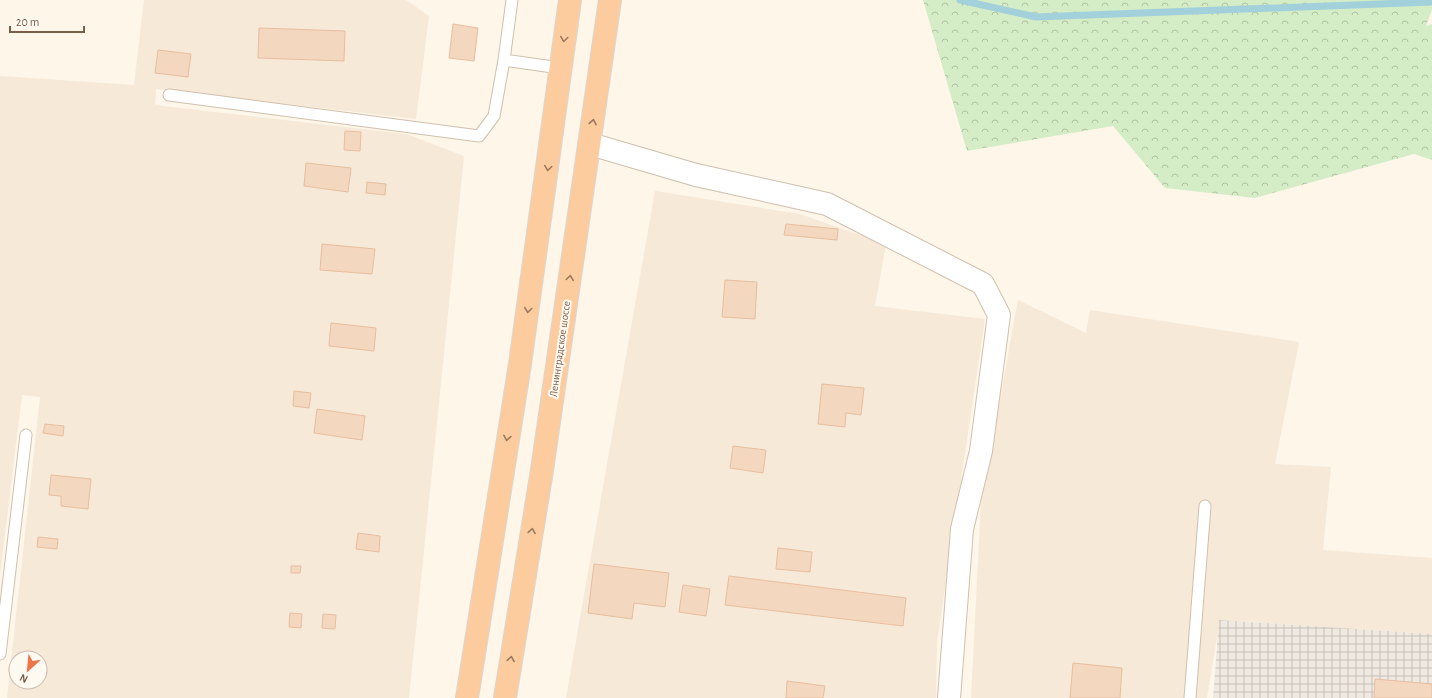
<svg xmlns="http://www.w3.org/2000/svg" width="1432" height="698" viewBox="0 0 1432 698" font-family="'Alegreya Sans',sans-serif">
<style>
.residential{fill:#f6e9d7;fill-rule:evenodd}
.industrial{fill:url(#industrial-grid)}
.forest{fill:url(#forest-crowns)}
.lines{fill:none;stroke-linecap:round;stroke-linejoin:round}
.stream{stroke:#a2d0db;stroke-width:7}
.building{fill:#f4d7bf;stroke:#e8be9f}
.service-casing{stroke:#d1bfad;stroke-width:13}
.minor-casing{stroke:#d1bfad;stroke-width:24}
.trunk-casing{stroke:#dcd5d0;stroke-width:24}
.service{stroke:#fff;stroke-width:11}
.minor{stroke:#fff;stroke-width:22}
.trunk{stroke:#fccc9f;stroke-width:22}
.oneway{stroke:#9a7960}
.labels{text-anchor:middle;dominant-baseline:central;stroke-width:4;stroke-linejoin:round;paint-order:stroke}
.street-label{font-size:11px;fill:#7a5d4b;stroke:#fffaf1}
</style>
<defs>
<pattern id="industrial-grid" width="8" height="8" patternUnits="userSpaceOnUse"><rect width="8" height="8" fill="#efe9e2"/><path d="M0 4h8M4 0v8" fill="none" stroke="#c7c0b9"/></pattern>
<pattern id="forest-crowns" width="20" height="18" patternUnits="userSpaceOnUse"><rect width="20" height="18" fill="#d4edc6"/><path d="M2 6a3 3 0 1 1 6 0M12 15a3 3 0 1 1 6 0" fill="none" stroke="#b1c3a3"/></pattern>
</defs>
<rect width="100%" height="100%" fill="#fdf6e9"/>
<path class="residential" d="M144,0h262l23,16 -13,103 -260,-30 -1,16 251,29 58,22 -55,542h-402l33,-301 -18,-2 -22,180v-499l134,9zM16,658h24v24h-24z
M655,191l145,23 86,30 -11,62 110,13 -48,323 -1,56h-370z
M1018,300l68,33 4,-23 209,32 -24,122 56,3 -8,83 109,8v76l-212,-14 -13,78h-236l10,-195z"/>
<path class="industrial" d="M1219,620l213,14v64h-219z"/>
<path class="forest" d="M923,0h509v10l-6,16 6,-2v136l-18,-6 -159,44 -90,-10 -52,-62 -146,25z"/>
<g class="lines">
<path class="stream" d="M960,0l76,17 396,-15"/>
</g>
<path class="building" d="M453,24l25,4 -4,33 -25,-3z
M259,28l86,3 -1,30 -86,-3z
M158,50l33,4 -3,23 -33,-4z
M345,131l16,1 -1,19 -16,-1z
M306,163l45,5 -3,24 -44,-6z
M367,182l19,2 -1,11 -19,-2z
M786,224l52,5 -1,11 -53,-5z
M322,244l53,5 -3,25 -52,-4z
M725,280l32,2 -2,37 -33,-2z
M331,323l45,5 -2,23 -45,-5z
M822,384l42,4 -3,27 -15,-2 -1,14 -27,-3z
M294,391l17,2 -2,15 -16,-2z
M317,409l48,7 -3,24 -48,-7z
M45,424l19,2 -1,10 -20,-3z
M733,446l33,4 -3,23 -33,-5z
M51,475l40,4 -3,30 -27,-3v-10l-12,-1z
M358,533l22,3 -1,16 -23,-3z
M38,537l20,2 -1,10 -20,-2z
M778,548l34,4 -2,20 -34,-3z
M594,564l75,9 -4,34 -31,-4 -2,16 -44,-6z
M291,566h10l-1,7h-9z
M729,576l177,22 -3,28 -178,-21z
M683,585l27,4 -4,27 -27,-4z
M290,613l12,1 -1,14 -12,-1z
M323,614l13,1 -1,14 -13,-1z
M1073,663l49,5 -2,30h-50z
M1375,679l57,5v14h-58z
M787,681l38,5 -2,12h-37z"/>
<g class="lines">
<defs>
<path id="service" d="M504,60l8,-60
M169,95l310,41 15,-20 10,-56 56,8
M0,654l26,-219
M1190,698l15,-192"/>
<path id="minor" d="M590,144l106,31 131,29 156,80 16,31 -18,136 -19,78 -13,169"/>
<path id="trunk" d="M467,698l53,-334 50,-364
M505,698l37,-228 68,-470"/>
</defs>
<use href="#service" class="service-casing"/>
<use href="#minor" class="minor-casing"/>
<use href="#trunk" class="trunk-casing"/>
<use href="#service" class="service"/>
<use href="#minor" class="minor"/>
<use href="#trunk" class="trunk"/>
</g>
<defs><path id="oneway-chevron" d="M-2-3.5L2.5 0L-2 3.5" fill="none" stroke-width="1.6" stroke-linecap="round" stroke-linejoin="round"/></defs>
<g class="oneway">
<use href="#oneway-chevron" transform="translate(564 39) rotate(98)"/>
<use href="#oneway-chevron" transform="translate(593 122) rotate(-80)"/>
<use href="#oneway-chevron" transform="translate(548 168) rotate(98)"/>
<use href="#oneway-chevron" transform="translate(570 278) rotate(-82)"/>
<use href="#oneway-chevron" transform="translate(528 310) rotate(98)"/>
<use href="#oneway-chevron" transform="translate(507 438) rotate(100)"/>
<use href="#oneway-chevron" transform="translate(532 531) rotate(-81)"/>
<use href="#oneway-chevron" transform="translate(511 659) rotate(-81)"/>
</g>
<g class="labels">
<g class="street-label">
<text transform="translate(560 349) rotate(-82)">Ленинградское шоссе</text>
</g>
</g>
<g transform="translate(28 670) rotate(207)"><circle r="19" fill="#fffaf1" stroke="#cabbaf"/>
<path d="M0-3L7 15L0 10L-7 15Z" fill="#ec754a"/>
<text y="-6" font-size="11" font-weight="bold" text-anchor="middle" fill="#7a5d4b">N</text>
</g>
<path d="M10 26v6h74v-6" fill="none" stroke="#7a5d4b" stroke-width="2"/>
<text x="16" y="26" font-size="12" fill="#7a5d4b" stroke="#fffaf1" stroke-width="3" paint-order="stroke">20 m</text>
</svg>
